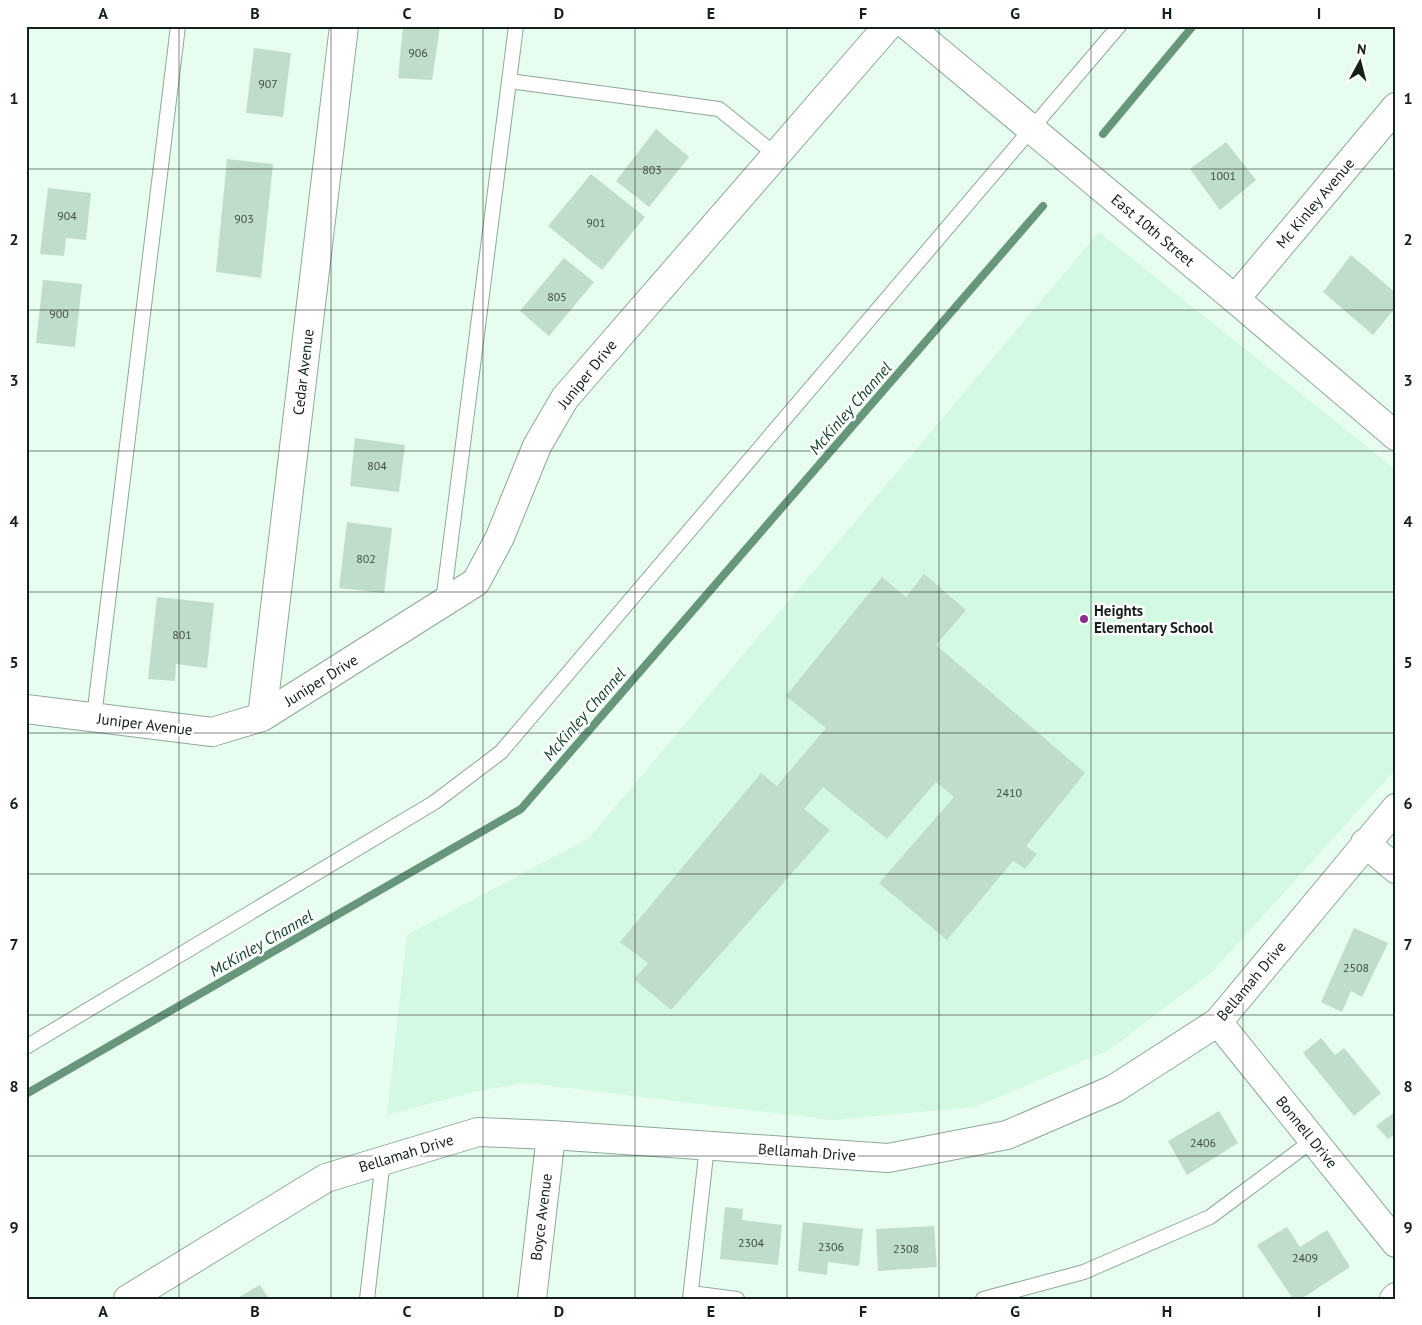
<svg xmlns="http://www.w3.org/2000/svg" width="1422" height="1325" viewBox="0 0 1422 1325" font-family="'PT Sans',sans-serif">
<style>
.built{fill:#d4f9e2}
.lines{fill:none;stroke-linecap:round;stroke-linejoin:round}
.stream{stroke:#68967b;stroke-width:8}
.building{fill:#c0dcca}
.lane-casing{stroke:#8ea998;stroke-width:16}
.street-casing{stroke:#8ea998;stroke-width:30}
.secondary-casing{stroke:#8ea998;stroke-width:30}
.lane{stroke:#fff;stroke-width:14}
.street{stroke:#fff;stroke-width:28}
.secondary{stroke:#fff;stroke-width:28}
.grid{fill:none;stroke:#15201a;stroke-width:1;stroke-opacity:0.55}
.poi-dot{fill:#902b91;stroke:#fff;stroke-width:2}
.labels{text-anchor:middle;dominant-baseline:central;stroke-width:5;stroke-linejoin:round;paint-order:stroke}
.number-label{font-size:12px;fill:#404f46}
.street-label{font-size:15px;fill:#15201a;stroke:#fff}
.poi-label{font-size:15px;font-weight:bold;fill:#15201a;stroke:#fff;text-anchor:start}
.water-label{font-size:16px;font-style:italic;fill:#12432b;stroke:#fff}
.neatline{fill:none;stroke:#15201a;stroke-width:2}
.grid-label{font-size:16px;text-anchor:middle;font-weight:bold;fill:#15201a}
</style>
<rect width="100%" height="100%" fill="#e7fdef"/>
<path class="built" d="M1099,232l297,238v299l-184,203 -103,78 -134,57 -142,13 -306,-37 -50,8 -90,24 20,-180 182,-97z"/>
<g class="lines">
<path class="stream" d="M1103,134l90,-108
M26,1094l495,-285 522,-603"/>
</g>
<path class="building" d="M403,26l37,1 -8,53 -34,-2z
M590,26h17v3l-17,-1z
M254,48l37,5 -8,64 -37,-4z
M656,129l33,28 -40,50 -33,-26z
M1226,142l30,38 -36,30 -30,-41z
M227,159l46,5 -12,114 -45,-6z
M591,174l54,43 -43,53 -54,-44z
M48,188l43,5 -5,47 -20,-2 -2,18 -24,-2z
M1351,255l45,38v14l-23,28 -50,-43z
M564,258l30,24 -45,54 -29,-25z
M43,280l39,4 -7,63 -39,-4z
M355,438l50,7 -6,47 -49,-6z
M347,522l45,6 -8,65 -45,-5z
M924,574l42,36 -30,35 149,128 -59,73 11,8 -12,15 -12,-8 -66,79 -68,-57 75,-86 -18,-15 -49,57 -64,-52 -19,22 26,21 -159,180 -37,-31 14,-16 -28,-21 141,-169 16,13 49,-58 -40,-32 96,-119 24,20z
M157,597l57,6 -7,65 -31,-4 -1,17 -27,-2z
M1354,928l34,15 -26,54 -11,-6 -9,21 -21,-10z
M1321,1038l14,17 9,-7 37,45 -27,23 -51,-63z
M1219,1111l19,32 -51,32 -19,-34z
M1396,1111v22l-8,6 -12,-13z
M725,1207l18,2 -1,11 40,5 -4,40 -58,-6z
M803,1222l60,7 -4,37 -31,-4 -1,13 -29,-4z
M934,1226l3,41 -59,4 -2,-42z
M1287,1227l13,20 27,-17 23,37 -49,32h-8l-36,-54z
M260,1285l9,14h-33z"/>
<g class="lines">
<defs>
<path id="lane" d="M509,81l210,28 57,46
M443,602l73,-576
M94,717l84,-691
M26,1047l409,-245 66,-50 618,-726
M691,1293l46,6
M367,1299l16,-139
M690,1299l17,-153
M983,1299l101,-27 126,-55 103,-77"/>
<path id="street" d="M1235,299l161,-192
M26,709l186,23 50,-15 214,-135 24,-45 37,-91 28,-48 323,-372
M262,717l82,-691
M1365,843l31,26
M1218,1022l178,221
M128,1299l198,-121 152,-46 73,3 337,23 119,-23 107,-46 104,-67 178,-214
M532,1299l19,-164
M1394,1299l2,-2"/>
<path id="secondary" d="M908,26l327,273 161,137"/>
</defs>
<use href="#lane" class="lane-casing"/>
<use href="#street" class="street-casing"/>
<use href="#secondary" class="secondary-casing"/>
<use href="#lane" class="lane"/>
<use href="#street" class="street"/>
<use href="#secondary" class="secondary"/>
</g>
<path class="grid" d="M179,26v1273M331,26v1273M483,26v1273M635,26v1273M787,26v1273M939,26v1273M1091,26v1273M1243,26v1273M26,169h1370M26,310h1370M26,451h1370M26,592h1370M26,733h1370M26,874h1370M26,1015h1370M26,1156h1370"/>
<circle class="poi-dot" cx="1084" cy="619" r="5"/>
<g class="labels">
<g class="number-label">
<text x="418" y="52">906</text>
<text x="268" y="83">907</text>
<text x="652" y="169">803</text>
<text x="1223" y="175">1001</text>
<text x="67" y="215">904</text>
<text x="244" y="218">903</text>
<text x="596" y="222">901</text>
<text x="557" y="296">805</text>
<text x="59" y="313">900</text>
<text x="377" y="465">804</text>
<text x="366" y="558">802</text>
<text x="182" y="634">801</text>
<text x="1009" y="792">2410</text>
<text x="1356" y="967">2508</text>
<text x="1203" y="1142">2406</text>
<text x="751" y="1242">2304</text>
<text x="831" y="1246">2306</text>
<text x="906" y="1248">2308</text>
<text x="1305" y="1257">2409</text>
</g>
<g class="street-label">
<text transform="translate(1315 203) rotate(-50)">Mc Kinley Avenue</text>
<text transform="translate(1153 230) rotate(40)">East 10th Street</text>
<text transform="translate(303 372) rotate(-83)">Cedar Avenue</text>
<text transform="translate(587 374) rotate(-51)">Juniper Drive</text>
<text transform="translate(321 680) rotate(-32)">Juniper Drive</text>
<text transform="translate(145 724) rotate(7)">Juniper Avenue</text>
<text transform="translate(1251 981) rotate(-50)">Bellamah Drive</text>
<text transform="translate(1307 1132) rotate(51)">Bonnell Drive</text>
<text transform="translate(807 1152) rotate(4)">Bellamah Drive</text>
<text transform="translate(406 1153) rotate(-17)">Bellamah Drive</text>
<text transform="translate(541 1217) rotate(-83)">Boyce Avenue</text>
</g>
<g class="poi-label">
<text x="1094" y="610">Heights<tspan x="1094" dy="17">Elementary School</tspan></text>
</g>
<g class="water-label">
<text transform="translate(850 408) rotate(-49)">McKinley Channel</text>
<text transform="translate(584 714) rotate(-49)">McKinley Channel</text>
<text transform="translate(261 943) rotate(-30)">McKinley Channel</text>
</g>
</g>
<rect width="1422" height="1325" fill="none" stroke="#ffffff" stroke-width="55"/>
<g transform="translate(1360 62) rotate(7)" stroke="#ffffff" stroke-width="4" paint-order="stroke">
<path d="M0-4L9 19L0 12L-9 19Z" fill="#15201a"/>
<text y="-8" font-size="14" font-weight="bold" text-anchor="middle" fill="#15201a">N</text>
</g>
<rect x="28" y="28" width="1366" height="1270" class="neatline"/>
<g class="grid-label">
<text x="103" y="19">A</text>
<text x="255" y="19">B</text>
<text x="407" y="19">C</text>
<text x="559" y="19">D</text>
<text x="711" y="19">E</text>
<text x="863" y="19">F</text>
<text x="1015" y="19">G</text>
<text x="1167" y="19">H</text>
<text x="1319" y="19">I</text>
<text x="14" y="104">1</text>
<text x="1408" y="104">1</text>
<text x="14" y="245">2</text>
<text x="1408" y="245">2</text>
<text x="14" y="386">3</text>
<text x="1408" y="386">3</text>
<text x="14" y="527">4</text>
<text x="1408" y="527">4</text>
<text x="14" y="668">5</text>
<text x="1408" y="668">5</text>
<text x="14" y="809">6</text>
<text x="1408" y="809">6</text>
<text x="14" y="950">7</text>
<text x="1408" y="950">7</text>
<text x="14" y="1092">8</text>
<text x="1408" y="1092">8</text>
<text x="14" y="1233">9</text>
<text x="1408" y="1233">9</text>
<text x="103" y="1317">A</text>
<text x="255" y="1317">B</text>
<text x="407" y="1317">C</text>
<text x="559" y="1317">D</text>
<text x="711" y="1317">E</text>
<text x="863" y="1317">F</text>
<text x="1015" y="1317">G</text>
<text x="1167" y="1317">H</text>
<text x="1319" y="1317">I</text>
</g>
</svg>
